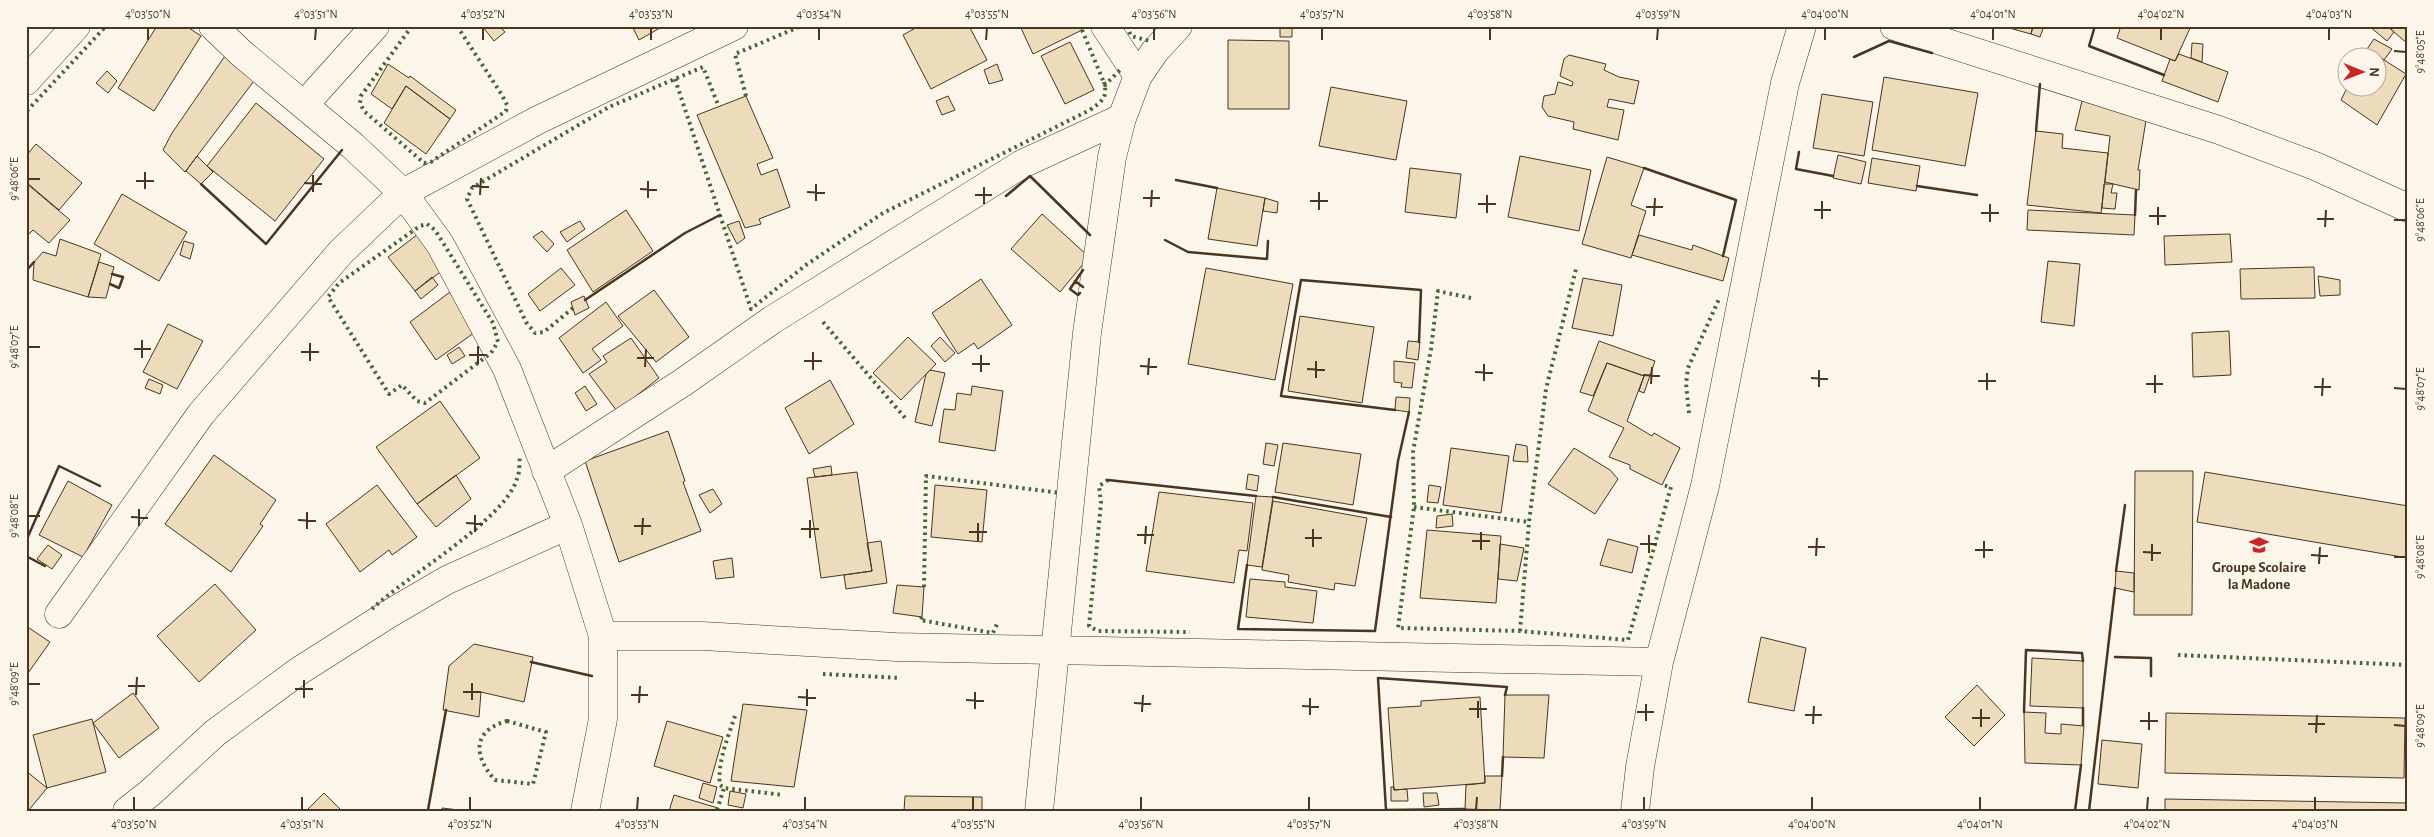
<svg xmlns="http://www.w3.org/2000/svg" width="2434" height="837" viewBox="0 0 2434 837" font-family="'Alegreya Sans',sans-serif">
<style>
.building{fill:#ecdcbc;stroke:#4a3520}
.lines{fill:none;stroke-linecap:round;stroke-linejoin:round}
.minor-casing{stroke:#4a3520;stroke-width:29}
.minor{stroke:#fbf6e9;stroke-width:28}
.hedge{stroke:#436837;stroke-width:4;stroke-dasharray:2.5 4;stroke-linecap:butt}
.wall{stroke:#4a3520;stroke-width:2.5}
.ticks{fill:none;stroke:#4a3520;stroke-width:2}
.labels{text-anchor:middle;dominant-baseline:central;stroke-width:4;stroke-linejoin:round;paint-order:stroke}
.poi-label{font-size:15px;font-weight:bold;fill:#4a3520;stroke:#fbf6e9}
.neatline{fill:none;stroke:#4a3520;stroke-width:2}
.ticks-label{font-size:12px;text-anchor:middle;fill:#4a3520}
</style>
<rect width="100%" height="100%" fill="#fbf6e9"/>
<path class="building" d="M157,26h29l15,10 -47,75 -36,-23z
M482,26h23l-3,3 3,3 -11,9z
M632,26h27l1,2 -21,12z
M919,26h50l18,34 -56,29 -28,-54z
M1020,26h60l2,4 -49,24z
M1280,26h12v11h-12z
M2002,26h31l-2,8z
M2033,26h11l-4,11 -9,-3z
M2113,26h78l-16,35 -58,-23 3,-9z
M2369,26h19l6,6 -7,9z
M2387,26h21v18z
M2374,39l18,10 -8,11 -17,-11z
M1228,40l61,1v68h-61z
M1070,42l24,48 -29,14 -24,-48z
M2192,43l11,1 -1,18 -11,-4z
M2367,49l39,25 -29,51 -36,-25 6,-12h29v-30h-13z
M227,53l30,24 -72,95 -22,-22 9,-17z
M2179,54l49,18 -10,30 -56,-21 8,-22 5,2z
M1569,55l37,9 -2,6 15,7 20,4 -5,23 -25,-5 -2,8 17,3 -6,30 -45,-11 1,-7 -26,-6 -6,-9 2,-11 11,-2 3,-12 14,4 1,-4 -13,-6 4,-17z
M388,64l21,14 1,-2 46,34 -6,9 -44,-33 -14,23 -21,-15z
M997,64l6,16 -14,4 -5,-14z
M107,71l10,10 -9,12 -12,-10z
M1884,77l94,16 -13,73 -93,-16z
M406,86l44,33 -24,35 -42,-31z
M1331,87l76,14 -11,59 -77,-14z
M1822,94l51,8 -9,54 -51,-8z
M746,96l27,62 -16,6 4,11 16,-6 13,38 -31,12 2,5 -16,4 -48,-113z
M948,96l7,14 -13,5 -6,-14z
M2083,97l64,17 -9,56h2l-1,20 -34,-8 5,-46 -35,-6z
M256,103l68,56 -49,62 -68,-55z
M2036,131l27,3 -1,14 46,5 -7,60 -74,-8z
M36,144l46,39 -23,27 -33,-28v-26z
M1838,155l28,7 -5,22 -28,-6z
M197,156l16,16 -12,12 -15,-13z
M1520,156l71,14 -12,61 -71,-14z
M1607,157l37,11 -13,37 15,6 -15,47 -49,-14z
M1872,158l48,8 -4,25 -48,-8z
M1410,168l51,6 -5,44 -51,-6z
M26,183l44,37 -21,23 -16,-13 -5,5 -2,-2z
M2104,184h9l-2,9h6l-2,16 -13,-1z
M1217,188l48,10 -8,48 -49,-7z
M122,194l65,38 -28,49 -65,-37z
M1265,198l13,4 -1,11 -14,-2z
M626,210l27,41 -60,41 -26,-42z
M2028,210l107,5 -1,20 -107,-5z
M1042,214l47,43 -29,35 -49,-43z
M580,221l5,8 -18,13 -7,-10z
M739,221l6,17 -8,6 -10,-19z
M422,231l25,36 -32,24 -27,-34z
M542,231l12,13 -7,8 -14,-15z
M2230,234l2,28 -67,3 -1,-29z
M1639,235l53,15 1,-5 36,13 -6,23 -91,-26z
M60,239l41,15 -13,43 -55,-17 1,-18 9,-10 13,4z
M184,241l10,3 -4,15 -10,-4z
M2048,261l32,3 -6,62 -33,-4z
M99,262l15,5 -8,31 -18,-1z
M2314,267l1,31 -74,1 -1,-30z
M561,268l14,17 -35,26 -12,-17z
M1206,268l87,16 -18,96 -87,-16z
M2318,276l22,4v15l-20,1z
M432,277l6,8 -17,14 -6,-8z
M1583,278l39,7 -9,51 -41,-8z
M981,279l31,46 -34,24 -4,-6 -16,11 -26,-41z
M654,290l35,47 -33,25 -38,-46z
M450,292l28,38 -42,30 -26,-38z
M584,296l5,12 -14,7 -4,-13z
M606,302l17,24 -31,23 9,11 -18,13 -24,-35z
M1300,316l74,11 -12,76 -74,-12z
M168,324l35,17 -26,48 -34,-17z
M2229,331l2,44 -38,2 -1,-44z
M908,337l28,27 -35,36 -28,-27z
M940,337l15,16 -10,9 -14,-16z
M631,338l28,40 -42,33 -28,-37 18,-12 -4,-6z
M1408,341l12,1 -2,18 -12,-2z
M1599,341l56,20 -11,32 -5,-2 5,-15 -37,-13 -14,33 -13,-4z
M459,347l6,9 -13,8 -5,-9z
M1394,361l21,2 -3,25 -11,-1 1,-4 -8,-1z
M1607,363l37,13 -17,45 25,15 2,-3 26,15 -18,37 -32,-16v-4l-21,-8 15,-29 -36,-17z
M930,370l15,3 -13,53 -17,-4 11,-48z
M149,379l14,6 -3,9 -15,-6z
M830,380l24,44 -45,30 -24,-46z
M585,386l12,18 -11,7 -11,-18z
M972,386l31,5 -8,60 -56,-9 5,-33 11,1 2,-17 14,2z
M1396,397l14,1 -1,14 -14,-2z
M440,401l40,57 -63,46 -41,-57z
M668,431l17,50 -2,1 18,49 -82,31 -34,-101z
M1266,443l12,2 -4,21 -11,-2z
M1283,443l78,11 -8,51 -78,-13z
M1516,444l11,2 1,16 -15,-1z
M1451,448l58,8 -8,57 -58,-8z
M1574,448l36,22 8,9 -23,35 -47,-30z
M214,455l62,45 -16,24 3,2 -32,46 -66,-48z
M831,466l1,9 -17,2 -2,-8z
M2135,471h58l-1,144h-58z
M857,472l15,99 -51,7 -14,-100z
M2205,472l203,34v52l-211,-36z
M1248,474l11,2 -2,15 -11,-2z
M456,475l15,24 -35,28 -19,-23z
M68,481l44,24 -29,52 -44,-22z
M377,485l40,52 -25,18 -3,-5 -29,22 -34,-48z
M935,485l52,5 -5,52 -51,-5z
M1429,485l12,2 -3,16 -11,-1z
M713,489l9,15 -12,9 -11,-18z
M1159,492l94,11 -6,48 -8,-1 -5,33 -88,-12z
M1256,496l17,1 -11,70 -15,-2z
M1273,501l94,17 -12,68 -20,-3 -1,7 -46,-8 1,-7 -27,-5z
M1452,514l1,12 -17,2 1,-12z
M1427,530l74,6 -5,67 -76,-5z
M1608,539l30,8 -6,26 -32,-8z
M881,541l6,42 -41,6 -2,-14 28,-4 -5,-28z
M1500,544l24,4 -7,33 -19,-2z
M48,545l14,10 -10,14 -15,-10z
M732,558l2,19 -18,2 -3,-18z
M2116,571l18,2v19l-19,-4z
M1250,579l35,3v5l32,4 -4,32 -67,-6z
M215,584l41,46 -57,52 -42,-46z
M897,585l27,2 -2,30 -29,-4z
M26,626l24,16 -24,34z
M1761,637l45,11 -12,63 -46,-9z
M474,644l59,13 -9,45 -43,-10 -2,25 -36,-7 6,-44z
M2032,658l51,3v47l-53,-2z
M1977,685l28,30 -31,31 -29,-29z
M133,693l26,35 -40,30 -26,-35z
M1505,695h44l-5,63 -41,-1z
M1480,697l5,86 -91,7 -6,-82 33,-2v-5z
M743,704l64,6 -13,77 -63,-6z
M2024,712l22,1 -1,20 16,1v-10l23,2 -3,39 -56,-2z
M2166,713l239,5 -1,60 -239,-5z
M92,719l14,53 -59,16 -14,-53z
M667,721l56,16 -13,46 -56,-17z
M2102,740l40,4 -4,44 -40,-4z
M26,771l21,17 -19,23h-2z
M1485,776h17l-2,34 -35,-1 1,-24 19,-2z
M703,783l14,4 -4,16 -14,-5z
M1391,787h3v3l13,-1 1,12h-17z
M730,791l16,3 -3,14 -15,-3z
M324,793l18,18h-36z
M1423,793h14l2,12 -15,2z
M674,795l44,13 -1,3h-48z
M905,796l77,1v14h-78z
M2165,799l243,4v8h-243z
M442,808l25,3h-25z"/>
<g class="lines">
<defs>
<path id="minor" d="M213,26l28,27 112,93 50,47 37,51 67,125 61,156 35,111v83l-18,92
M1105,26l33,50
M1894,26l325,104 96,36 93,42
M26,81l50,-55
M304,105l71,-79
M546,471l136,-88 90,-63 250,-156 100,-46
M59,614l142,-200 140,-162 62,-59 135,-73 196,-94
M603,636h99l194,11 763,15
M127,811l23,-18 65,-60 84,-62 88,-56 60,-35 121,-55
M1039,811l48,-478 25,-176 10,-39 16,-42 17,-25 23,-25
M1635,811l5,-44 19,-105 46,-176 80,-403 17,-57"/>
</defs>
<use href="#minor" class="minor-casing"/>
<use href="#minor" class="minor"/>
<path class="hedge" d="M412,26l-51,70 -1,7 4,8 60,52 7,-1 75,-51 1,-6 -5,-10 -45,-69
M1127,26l4,10 19,5
M1082,30l23,55 17,-17
M675,79l76,230 55,-44 77,-52 207,-103c12,-9 18,-12 14,-28
M746,96l-11,-42 66,-28
M27,111l79,-85
M427,224l8,6 58,93 5,19 -7,11 -66,50 -8,-2 -15,-16 -13,9 -61,-97 11,-14 81,-57z
M1471,298l-33,-7 -7,58 -18,103 1,55 -16,121 122,3 108,9 43,-153 -9,-2
M573,308l-29,24 -9,1 -9,-11 -59,-123 5,-11 137,-81 94,-40 16,40
M823,322l83,97
M1689,413l-3,-29 2,-16 31,-69
M1108,480l-9,6 2,17 -12,123 9,5 92,1
M1414,507l115,15
M924,587l2,-111 135,17
M372,609c34,-33 132,-88 145,-130 3,-7 2,-16 3,-23
M922,617l-2,3 73,13 5,-11
M1520,631l9,-109 17,-133 30,-120
M2178,655l230,10
M823,674l78,4
M735,716c-7,21 -18,47 -15,69l4,3 59,7
M507,721l39,11 -13,52 -38,-4c-21,-23 -24,-49 12,-59z
M717,810l7,-22"/>
<path class="wall" d="M2095,26l-6,20 75,29
M26,29l3,-3
M1854,57l35,-16 43,12
M2036,131l4,-47
M1799,152l-3,17 37,7
M1644,168l92,32 -13,56
M1176,180l41,8
M201,184l65,60 76,-94
M1917,186l60,9
M1006,196l24,-20 60,59
M2135,215l1,-25
M1165,240l23,12 79,7 1,-18
M26,271l8,-9
M1075,281l8,6
M110,284l9,4 4,-11 -11,-3
M1080,293l-2,2 -8,-6 13,-19
M585,300l100,-67 35,-18
M1395,410l-114,-14 20,-116 120,10 -2,52
M1108,480l148,16
M1273,497l118,20
M26,541l33,-75 41,20
M26,556l19,10
M1247,565l-9,64 137,2 23,-170 11,-49
M2116,571l9,-66
M2115,657l36,1v18
M531,662l61,14
M2024,712l2,-62 56,3 1,8
M2083,725v-17
M1502,776l1,-19
M1465,809l-79,1 -8,-132 129,9 -2,8
M428,810l18,-100
M2075,811l6,-46
M2089,811l26,-223"/>
</g>
<path class="ticks" d="M148,40v-12M315,40l1,-12M483,40v-12M651,40v-12M819,40v-12M986,40l1,-12M1154,40v-12M1322,40v-12M1490,40v-12M1657,40l1,-12M1825,40v-12M1993,40v-12M2161,40v-12M2329,40v-12M2394,51l12,1M28,179h12M136,181h18M304,183l18,1M472,186l17,1M145,189v-17M640,189l17,1M313,192v-17M807,192l18,1M480,195l1,-17M975,195h17M648,198v-17M1143,198h17M816,201v-17M1310,201h18M984,204v-17M1478,204h18M1151,207l1,-17M1646,207h17M1319,210v-18M1814,210h17M1487,213v-18M1981,213h18M1654,216l1,-18M2149,216h17M1822,219v-18M2317,219h17M2394,220h12M1990,222v-18M2158,225v-18M2325,227l1,-17M28,347h12M134,349h17M301,352h18M469,355h17M142,358v-18M637,358h17M310,361v-18M804,361h18M478,364v-18M972,364h18M1140,366l17,1M645,367l1,-18M1307,369l18,1M813,370v-18M981,372v-17M1475,372l18,1M1148,375l1,-17M1643,375l17,1M1316,378v-17M1811,378l17,1M1484,381v-17M1978,381h18M1651,384l1,-17M2146,384h17M1819,387v-17M2314,387h17M2394,388l12,1M1987,390v-17M2155,393v-18M2322,396l1,-18M28,516h12M131,517l17,1M298,520l18,1M466,523l17,1M139,526v-17M634,526h17M307,529v-17M801,529h18M475,532v-17M969,532h18M642,535l1,-17M1137,535h17M810,538v-18M1305,538h17M978,541v-18M1472,541h18M1145,544l1,-18M1640,544h17M1313,547v-18M1808,547h17M1481,550v-18M1975,550h18M2143,552l18,1M1649,553v-18M2311,555l17,1M1816,556l1,-18M2394,557h12M1984,558v-17M2152,561v-17M2319,564l1,-17M28,684h12M128,686h17M295,689h18M463,692h18M136,695l1,-18M631,695h17M798,697l18,1M304,698v-18M472,700v-17M966,700l18,1M639,703l1,-17M1134,703l17,1M807,706v-17M1302,706l17,1M975,709v-17M1469,709h18M1142,712l1,-17M1637,712h17M1310,715v-17M1805,715h17M1478,718v-17M1972,718h18M1646,721v-17M2140,721h18M1813,724l1,-18M2308,724h17M2394,725l12,1M1981,727v-18M2149,730v-18M2316,733l1,-18M134,810v-13M302,810v-13M470,810v-13M637,810l1,-13M805,810v-13M973,810v-13M1141,810v-13M1309,810v-13M1476,810l1,-13M1644,810v-13M1812,810v-13M1980,810v-13M2147,810l1,-13M2315,810v-13"/>
<defs>
<symbol id="school-bare" viewBox="-9 -9 18 18"><path d="M0-5L7-2L0 1L-7-2ZM-4 1L0 2.5L4 1V4Q0 6-4 4Z" fill="#c62828" stroke="#fbf6e9" stroke-width="2.5" paint-order="stroke"/></symbol>
</defs>
<g fill-rule="evenodd">
<use href="#school-bare" x="2245" y="531" width="28" height="28"/>
</g>
<g class="labels">
<g class="poi-label">
<text x="2259" y="567">Groupe Scolaire<tspan x="2259" dy="17">la Madone</tspan></text>
</g>
</g>
<rect width="2434" height="837" fill="none" stroke="#fbf6e9" stroke-width="55"/>
<g transform="translate(2362 72) rotate(91)"><circle r="24" fill="#fbf6e9" stroke="#b4a999"/>
<path d="M0-4L9 19L0 12L-9 19Z" fill="#c62828"/>
<text y="-8" font-size="14" font-weight="bold" text-anchor="middle" fill="#4a3520">N</text>
</g>
<rect x="28" y="28" width="2378" height="782" class="neatline"/>
<g class="ticks-label">
<text x="148" y="18">4°03'50"N</text>
<text x="316" y="18">4°03'51"N</text>
<text x="483" y="18">4°03'52"N</text>
<text x="651" y="18">4°03'53"N</text>
<text x="819" y="18">4°03'54"N</text>
<text x="987" y="18">4°03'55"N</text>
<text x="1154" y="18">4°03'56"N</text>
<text x="1322" y="18">4°03'57"N</text>
<text x="1490" y="18">4°03'58"N</text>
<text x="1658" y="18">4°03'59"N</text>
<text x="1825" y="18">4°04'00"N</text>
<text x="1993" y="18">4°04'01"N</text>
<text x="2161" y="18">4°04'02"N</text>
<text x="2329" y="18">4°04'03"N</text>
<text transform="translate(2420 52) rotate(-90)" y="4">9°48'05"E</text>
<text transform="translate(14 179) rotate(-90)" y="4">9°48'06"E</text>
<text transform="translate(2420 220) rotate(-90)" y="4">9°48'06"E</text>
<text transform="translate(14 347) rotate(-90)" y="4">9°48'07"E</text>
<text transform="translate(2420 389) rotate(-90)" y="4">9°48'07"E</text>
<text transform="translate(14 516) rotate(-90)" y="4">9°48'08"E</text>
<text transform="translate(2420 557) rotate(-90)" y="4">9°48'08"E</text>
<text transform="translate(14 684) rotate(-90)" y="4">9°48'09"E</text>
<text transform="translate(2420 726) rotate(-90)" y="4">9°48'09"E</text>
<text x="134" y="828">4°03'50"N</text>
<text x="302" y="828">4°03'51"N</text>
<text x="470" y="828">4°03'52"N</text>
<text x="637" y="828">4°03'53"N</text>
<text x="805" y="828">4°03'54"N</text>
<text x="973" y="828">4°03'55"N</text>
<text x="1141" y="828">4°03'56"N</text>
<text x="1309" y="828">4°03'57"N</text>
<text x="1476" y="828">4°03'58"N</text>
<text x="1644" y="828">4°03'59"N</text>
<text x="1812" y="828">4°04'00"N</text>
<text x="1980" y="828">4°04'01"N</text>
<text x="2147" y="828">4°04'02"N</text>
<text x="2315" y="828">4°04'03"N</text>
</g>
</svg>
